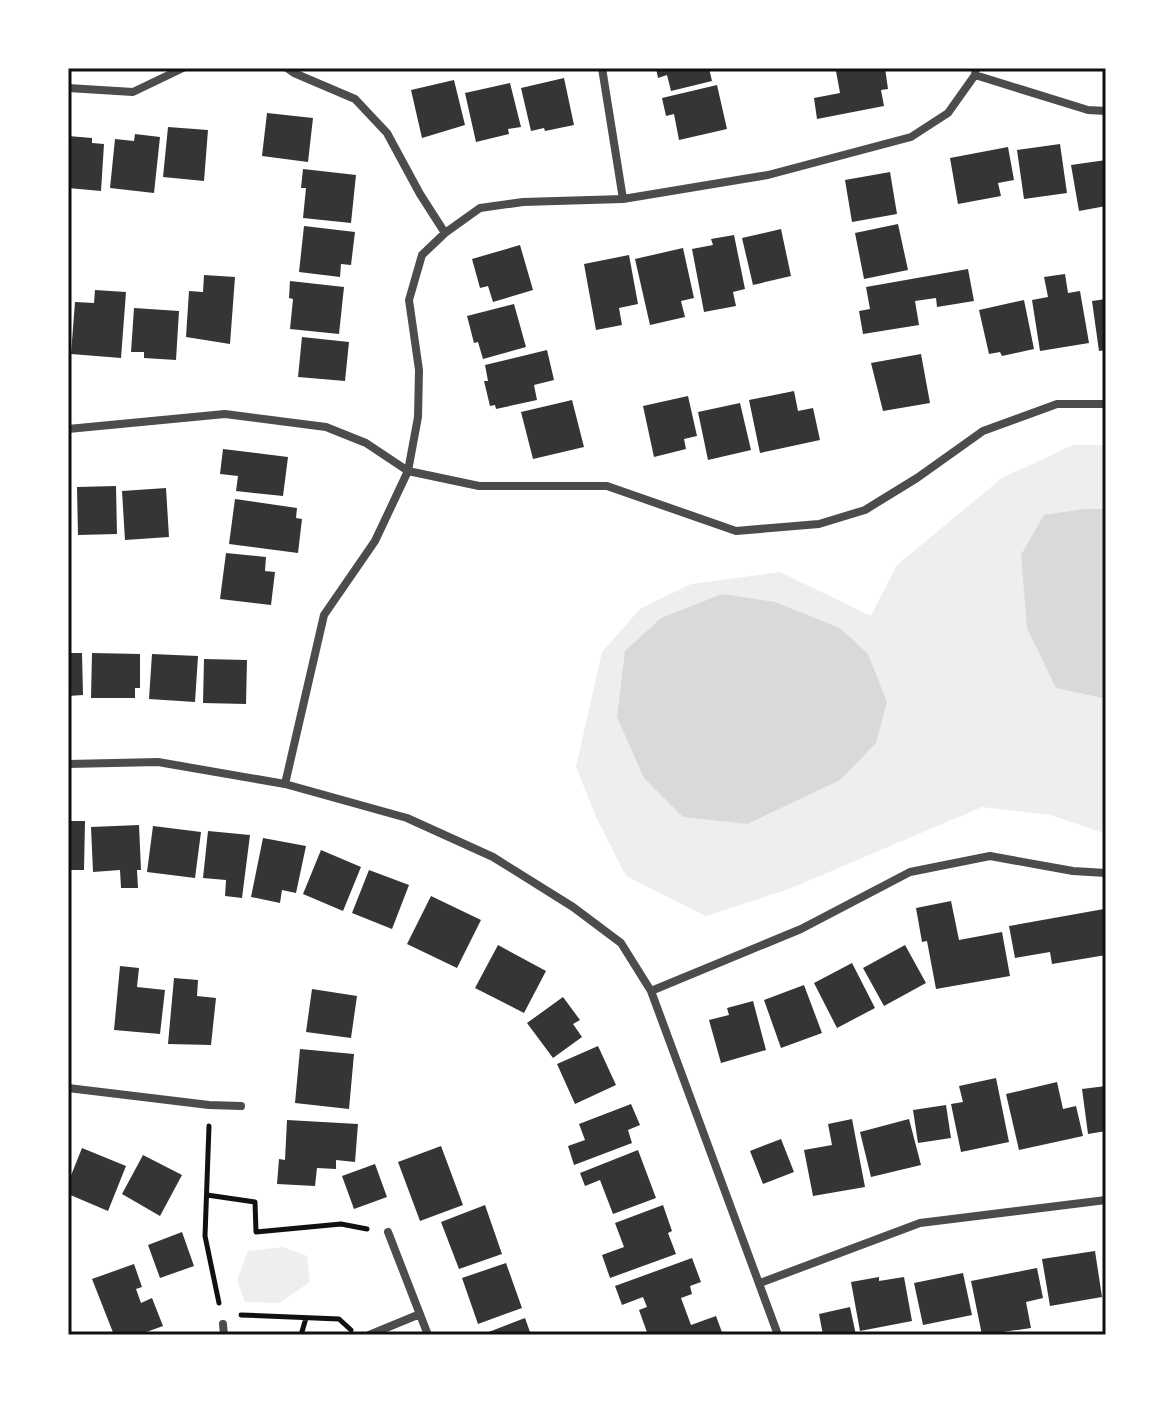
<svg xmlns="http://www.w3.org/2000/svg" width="1174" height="1403" viewBox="0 0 1174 1403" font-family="Signika,sans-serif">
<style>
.green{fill:#eee}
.water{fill:#d9d9d9}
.building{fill:#353535}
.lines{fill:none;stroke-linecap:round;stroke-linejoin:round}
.path{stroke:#111;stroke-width:5}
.minor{stroke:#4c4c4c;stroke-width:8}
.neatline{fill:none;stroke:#111;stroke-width:3}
</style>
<rect width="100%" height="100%" fill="#fff"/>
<path class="green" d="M1073,445h33v64h-22l-28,179 50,11v135l-55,-19 -69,-8 -193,82 -83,27 -80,-40 -30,-59 -20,-50 26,-115 38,-43 51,-25 89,-12 91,44 26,-51 105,-87z
M283,1247l24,9 3,26 -31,21 -34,-1 -8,-22 11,-29z"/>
<path class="water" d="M1084,509h22v190l-50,-11 -29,-60 -6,-73 23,-40z
M722,594l53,8 65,26 28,26 19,48 -11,41 -36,37 -93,44 -64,-7 -39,-39 -27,-61 8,-66 36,-33z"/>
<path class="building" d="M656,68h53l3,13 -41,10 -4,-16 -9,3z
M850,68h35l3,21 -7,1 3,16 -67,13 -3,-21 26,-5 -4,-22z
M564,78l10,47 -29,6 -1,-3 -13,3 -10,-43z
M454,80l11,45 -43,13 -11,-48z
M510,83l11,44 -13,2 1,5 -33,8 -11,-49z
M717,85l10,44 -48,11 -5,-26 -8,2 -4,-18z
M267,113l46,5 -5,44 -46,-6z
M168,127l40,3 -4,51 -41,-4z
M135,134l25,3 -6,56 -44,-5 5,-49 19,2z
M68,136l24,2v5l12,1 -3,47 -33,-3z
M1060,144l7,49 -43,6 -7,-49z
M1008,147l6,33 -16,3 3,13 -43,8 -8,-46z
M1106,160v46l-27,5 -8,-46z
M303,169l53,6 -5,48 -48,-5 3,-30h-5z
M890,172l7,42 -45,8 -7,-42z
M898,224l10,46 -44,9 -9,-46z
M304,226l51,6 -4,33 -10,-1 -1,13 -41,-5z
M781,229l10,47 -38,9 -11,-47z
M734,235l11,54 -12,3 3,14 -32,6 -12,-63 21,-4 -2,-6z
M520,245l13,45 -40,12 -5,-16 -8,2 -8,-29z
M683,248l11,50 -13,3 4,16 -35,8 -15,-66z
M629,255l9,49 -19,4 3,17 -26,5 -12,-66z
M968,269l6,32 -37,6 -1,-9 -21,3 4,24 -56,9 -4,-23 11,-2 -4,-22z
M1065,274l3,19 12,-2 9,52 -49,8 -8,-51 16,-3 -4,-20z
M204,275l31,2 -5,67 -44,-7 3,-46 14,1z
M290,281l54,6 -5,47 -49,-5 3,-30 -4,-1z
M95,290l31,2 -5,66 -50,-4 4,-52 19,1z
M1106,299v51l-7,1 -7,-50z
M1024,300l10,49 -32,7 -2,-4 -11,2 -10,-44z
M514,304l12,43 -43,12 -5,-17 -4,1 -7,-27z
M134,308l45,3 -3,49 -32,-2v-6h-13z
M302,337l47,5 -4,39 -47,-4z
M547,350l7,30 -20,5 3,15 -41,9 -1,-4 -5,1 -6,-25h4l-3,-16z
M921,354l9,49 -47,8 -12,-48z
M794,391l4,20 15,-3 7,32 -60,13 -11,-53z
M688,396l9,40 -13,3 2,10 -32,8 -11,-51z
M572,400l12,47 -51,12 -12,-47z
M740,403l11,47 -43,10 -10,-48z
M223,449l65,8 -5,39 -47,-5 2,-15 -18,-2z
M116,486l1,48 -39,1 -1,-48z
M166,488l3,49 -44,3 -3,-49z
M235,499l62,9 -1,10 6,1 -4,34 -69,-9z
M226,553l40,4 -1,14 10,1 -4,33 -51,-6z
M68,653h14l1,42 -15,1z
M92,653l48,1v34h-5v10h-44z
M152,654l46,2 -3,46 -46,-3z
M204,659l43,1 -1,44 -43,-1z
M68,821h17l-1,49h-16z
M139,825l2,45h-4l1,18h-17l-1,-18 -27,2 -2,-45z
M153,826l48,6 -6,46 -48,-6z
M208,831l42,4 -8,63 -17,-2 1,-16 -23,-2z
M263,838l43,8 -10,47 -14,-3 -2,13 -29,-6z
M321,850l40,17 -18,44 -40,-17z
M369,870l40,15 -17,44 -40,-16z
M431,896l50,24 -24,48 -50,-24z
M951,901l8,39 43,-8 8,44 -74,13 -9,-48 -5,1 -6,-34z
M1104,909l2,46 -54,9 -2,-12 -35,6 -6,-32z
M498,945l48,26 -22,42 -49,-25z
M905,945l21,38 -42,23 -21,-38z
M852,963l23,45 -38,20 -23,-45z
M120,966l19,2 -2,19 28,3 -5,44 -46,-4z
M174,978l24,2 -1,16 19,2 -5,47 -43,-1z
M804,985l18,48 -41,15 -17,-48z
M312,989l45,7 -6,42 -45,-6z
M563,997l17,23 -7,4 9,13 -29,21 -26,-35z
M753,1001l13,49 -45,13 -12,-43 20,-5 -2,-7z
M598,1046l18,39 -41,19 -18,-40z
M300,1049l54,5 -5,55 -54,-6z
M996,1078l13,64 -48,10 -10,-48 12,-2 -4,-16z
M1057,1082l6,27 13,-3 7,30 -64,14 -13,-56z
M1106,1086v45l-18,3 -6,-45z
M631,1104l9,21 -12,5 4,13 -58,22 -6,-19 17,-6 -6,-16z
M946,1105l5,33 -33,5 -5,-33z
M852,1119l13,68 -52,9 -9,-46 28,-5 -4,-21z
M909,1119l12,46 -50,12 -11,-45z
M287,1120l71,4 -3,38 -19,-2v9l-19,-1 -2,18 -38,-2 2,-25 6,1z
M781,1139l13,33 -31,12 -13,-33z
M441,1146l22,59 -43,16 -22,-59z
M82,1148l44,18 -18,45 -40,-17v-11z
M638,1150l18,48 -43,16 -13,-34 -15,6 -5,-13z
M143,1155l39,20 -22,41 -38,-22z
M375,1164l12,33 -33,12 -12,-33z
M485,1205l17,49 -43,15 -18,-47z
M663,1205l9,26 -4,2 8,21 -66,24 -8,-23 22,-8 -9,-24z
M182,1232l12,34 -34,12 -12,-33z
M1095,1251l7,46 -52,9 -8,-47z
M692,1258l9,24 -11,4 2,8 -11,4 10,27 25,-9 7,19h-75l-9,-25 8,-3 -4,-10 -21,8 -7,-19z
M506,1263l16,45 -44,16 -16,-46z
M134,1264l8,23 -6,2 5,14 11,-5 11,28 -25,9h-24l-22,-56z
M1037,1268l6,30 -17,4 5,26 -49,7 -11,-54z
M963,1273l9,42 -49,10 -9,-42z
M879,1277v4l25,-4 8,44 -52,10 -9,-49z
M850,1307l6,28h-33l-4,-21z
M525,1318l6,17h-50z"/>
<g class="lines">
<path class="path" d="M209,1126l-4,110 14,67
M207,1195l48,7 1,30 85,-8 26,5
M241,1315l98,4 12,11
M301,1335l5,-17"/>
<path class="minor" d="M287,68l7,5 61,26 32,34 33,61 25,39
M602,68l21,131
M975,75l113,35 18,1
M68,88l65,4 50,-24
M68,429l157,-15 101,13 40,16 42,28 71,15h128l129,45 83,-7 46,-14 52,-32 66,-47 74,-27h49
M68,764l90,-2 127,22 122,34 86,39 80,50 48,36 30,48 127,344
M285,784l39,-169 51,-74 33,-70 10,-54 1,-47 -10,-70 13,-45 23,-22 35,-25 43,-6 100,-3 145,-24 143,-38 37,-24 27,-38 1,-7
M651,991l150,-62 109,-57 80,-16 83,15 33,2
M68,1088l141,17 32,1
M388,1232l40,103
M760,1283l160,-60 186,-23
M223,1324l1,11
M369,1335l51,-21"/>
</g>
<rect width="1174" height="1403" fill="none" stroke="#ffffff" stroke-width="140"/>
<rect x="70" y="70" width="1034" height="1263" class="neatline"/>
</svg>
